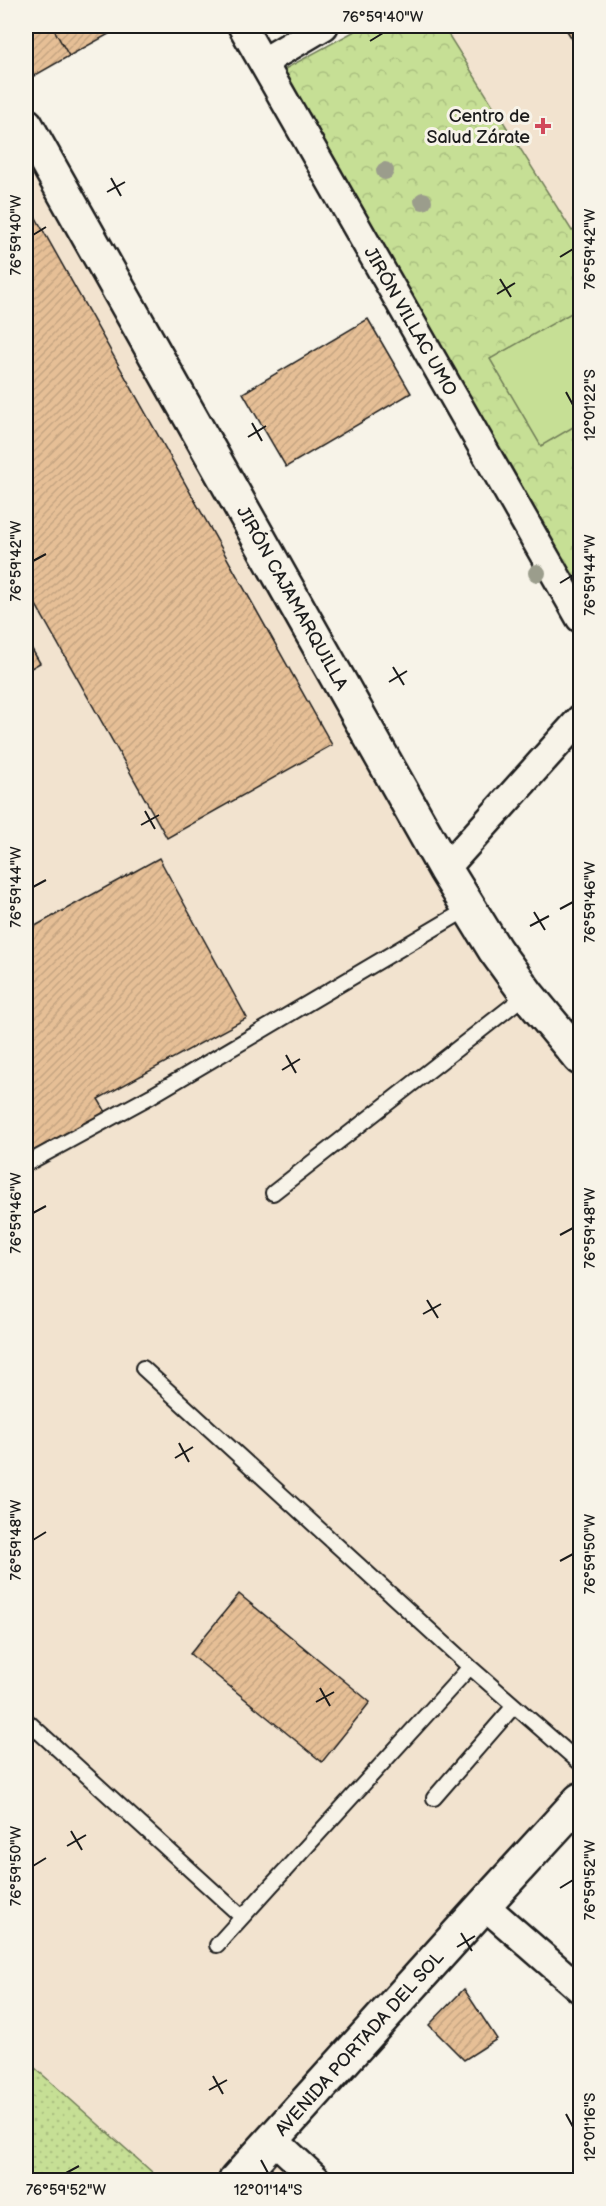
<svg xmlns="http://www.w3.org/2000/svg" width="606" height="2206" viewBox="0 0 606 2206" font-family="'Balsamiq Sans',sans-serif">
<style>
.built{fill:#f2e3cf}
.grass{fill:url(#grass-dots);stroke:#717e58;stroke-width:1.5}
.forest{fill:url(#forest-crowns);stroke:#717e58;stroke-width:1.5}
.pitch{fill:#c6df95;stroke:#717e58;stroke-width:1.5}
.building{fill:url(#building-hatch);stroke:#1c1c1c;stroke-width:1.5}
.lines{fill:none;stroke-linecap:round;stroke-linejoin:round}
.lane-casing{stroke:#1c1c1c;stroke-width:18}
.street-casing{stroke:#1c1c1c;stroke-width:32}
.secondary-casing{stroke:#1c1c1c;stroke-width:38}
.lane{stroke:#f7f3e8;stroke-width:14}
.street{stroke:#f7f3e8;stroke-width:27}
.secondary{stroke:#f7f3e8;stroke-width:33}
.tree{fill:#9b9d8c}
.ticks{fill:none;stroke:#1c1c1c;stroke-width:2}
.poi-dot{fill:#d1495b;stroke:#f7f3e8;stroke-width:2}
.labels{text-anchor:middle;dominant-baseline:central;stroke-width:6;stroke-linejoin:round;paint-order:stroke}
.poi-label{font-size:18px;fill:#1c1c1c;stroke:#f7f3e8;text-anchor:end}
.street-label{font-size:18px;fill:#1c1c1c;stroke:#f7f3e8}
.neatline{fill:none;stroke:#1c1c1c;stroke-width:2}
.ticks-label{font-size:15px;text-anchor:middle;fill:#1c1c1c}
</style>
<defs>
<pattern id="grass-dots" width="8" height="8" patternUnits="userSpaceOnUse" patternTransform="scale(1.5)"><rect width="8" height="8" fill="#c6df95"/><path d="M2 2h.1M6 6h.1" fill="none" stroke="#aabf80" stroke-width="1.8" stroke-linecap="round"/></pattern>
<pattern id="forest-crowns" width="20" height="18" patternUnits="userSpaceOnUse" patternTransform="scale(1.5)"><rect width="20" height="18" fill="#c6df95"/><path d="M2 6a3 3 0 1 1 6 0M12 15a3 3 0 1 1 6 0" fill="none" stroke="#aabf80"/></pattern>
<pattern id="building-hatch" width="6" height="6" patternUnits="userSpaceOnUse" patternTransform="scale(1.5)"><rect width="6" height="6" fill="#e6bf96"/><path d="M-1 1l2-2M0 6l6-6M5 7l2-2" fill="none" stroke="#c5a481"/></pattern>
</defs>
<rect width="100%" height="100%" fill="#f7f3e8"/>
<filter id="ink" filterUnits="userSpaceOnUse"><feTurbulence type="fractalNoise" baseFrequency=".0167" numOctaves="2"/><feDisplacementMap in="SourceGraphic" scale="12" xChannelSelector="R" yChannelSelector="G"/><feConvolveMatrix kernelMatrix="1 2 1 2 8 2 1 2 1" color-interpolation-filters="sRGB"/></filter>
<g filter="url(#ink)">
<path class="built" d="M443,26h137v200l-8,5z
M26,121l415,734 139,196v758l-297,326 48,45h-305z"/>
<path class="grass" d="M26,2060l135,120h-135z"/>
<path class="forest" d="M364,26h79l129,205 8,-5v367l-299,-522z"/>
<path class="pitch" d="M580,308v115l-39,23 -51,-87z"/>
<path class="building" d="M26,26h26l17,30 -35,20 -8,-16z
M52,26h52l5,8 -40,22z
M564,26h16v23l-1,1z
M26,200l306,545 -165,93 -141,-251z
M368,319l43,74 -125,74 -43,-74z
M26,639l14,24 -14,8z
M159,858l88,160 -149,81 8,13 -80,43v-224z
M239,1594l131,108 -48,60 -132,-108z
M464,1989l33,50 -33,21 -35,-35z"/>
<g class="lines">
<defs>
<path id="lane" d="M26,1164l125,-68 318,-188
M273,1193l254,-199
M143,1368l327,299 110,96
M26,1720l216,197
M434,1798l80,-92
M217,1945l253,-278"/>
<g id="street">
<path id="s1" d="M242,26l338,592"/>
<path d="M263,62l61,-36"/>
<path d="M445,869l135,-150"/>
<path d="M484,1905l96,84"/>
<path d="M273,2139l44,41"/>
</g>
<g id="secondary">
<path id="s2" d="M26,125l419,744 50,81 32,44 53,64"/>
<path id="s3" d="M236,2180l248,-275 96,-105"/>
</g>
</defs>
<use href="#lane" class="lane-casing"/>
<use href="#street" class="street-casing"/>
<use href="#secondary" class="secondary-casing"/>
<use href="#lane" class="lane"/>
<use href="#street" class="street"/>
<use href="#secondary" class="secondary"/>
</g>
<g class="tree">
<circle cx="385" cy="171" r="9"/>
<circle cx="423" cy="201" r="9"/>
<circle cx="537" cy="573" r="9"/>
</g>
</g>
<path class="ticks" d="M370,41l13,-8M111,178l10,18M107,192l18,-10M33,235l13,-8M560,257l13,-8M500,279l11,18M497,294l18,-11M566,392l7,13M252,423l10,18M248,437l18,-11M33,561l13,-7M560,583l13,-8M393,667l11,18M389,682l18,-11M145,811l10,18M141,825l18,-10M33,887l13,-7M560,909l13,-7M534,912l11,18M530,926l19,-10M286,1055l10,18M282,1070l18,-11M33,1213l13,-7M560,1235l13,-7M427,1300l11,18M423,1314l18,-10M179,1443l10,19M175,1458l18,-11M33,1540l13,-8M560,1561l13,-7M320,1688l10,18M316,1702l18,-10M71,1831l11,19M67,1846l19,-11M33,1866l13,-8M560,1888l13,-8M461,1933l11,18M457,1947l18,-11M213,2076l10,18M209,2090l18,-10M566,2114l7,13M261,2160l7,13M66,2173l13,-7"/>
<path class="poi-dot" d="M540 117h6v6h6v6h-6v6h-6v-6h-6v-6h6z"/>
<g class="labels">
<g class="poi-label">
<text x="530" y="116">Centro de<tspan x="530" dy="21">Salud Zárate</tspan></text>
</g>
<g class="street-label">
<text stroke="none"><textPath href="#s1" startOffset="340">JIRÓN VILLAC UMO</textPath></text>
<text stroke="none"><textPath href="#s2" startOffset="543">JIRÓN CAJAMARQUILLA</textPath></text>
<text stroke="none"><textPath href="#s3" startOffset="184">AVENIDA PORTADA DEL SOL</textPath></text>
</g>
</g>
<rect width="606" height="2206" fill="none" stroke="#f7f3e8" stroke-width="66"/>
<rect x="33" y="33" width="540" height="2140" class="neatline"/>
<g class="ticks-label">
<text x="383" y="22">76°59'40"W</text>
<text transform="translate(16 235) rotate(-90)" y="5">76°59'40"W</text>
<text transform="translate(590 249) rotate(-90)" y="5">76°59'42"W</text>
<text transform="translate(590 405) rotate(-90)" y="5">12°01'22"S</text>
<text transform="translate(16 561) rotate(-90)" y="5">76°59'42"W</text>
<text transform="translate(590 575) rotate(-90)" y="5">76°59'44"W</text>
<text transform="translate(16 887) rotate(-90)" y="5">76°59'44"W</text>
<text transform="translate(590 902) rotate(-90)" y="5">76°59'46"W</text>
<text transform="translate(16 1213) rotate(-90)" y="5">76°59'46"W</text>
<text transform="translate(590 1228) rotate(-90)" y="5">76°59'48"W</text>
<text transform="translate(16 1540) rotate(-90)" y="5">76°59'48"W</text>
<text transform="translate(590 1554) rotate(-90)" y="5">76°59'50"W</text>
<text transform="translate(16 1866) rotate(-90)" y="5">76°59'50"W</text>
<text transform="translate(590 1880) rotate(-90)" y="5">76°59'52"W</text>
<text transform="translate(590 2127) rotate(-90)" y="5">12°01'16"S</text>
<text x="66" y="2195">76°59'52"W</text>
<text x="268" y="2195">12°01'14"S</text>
</g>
</svg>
